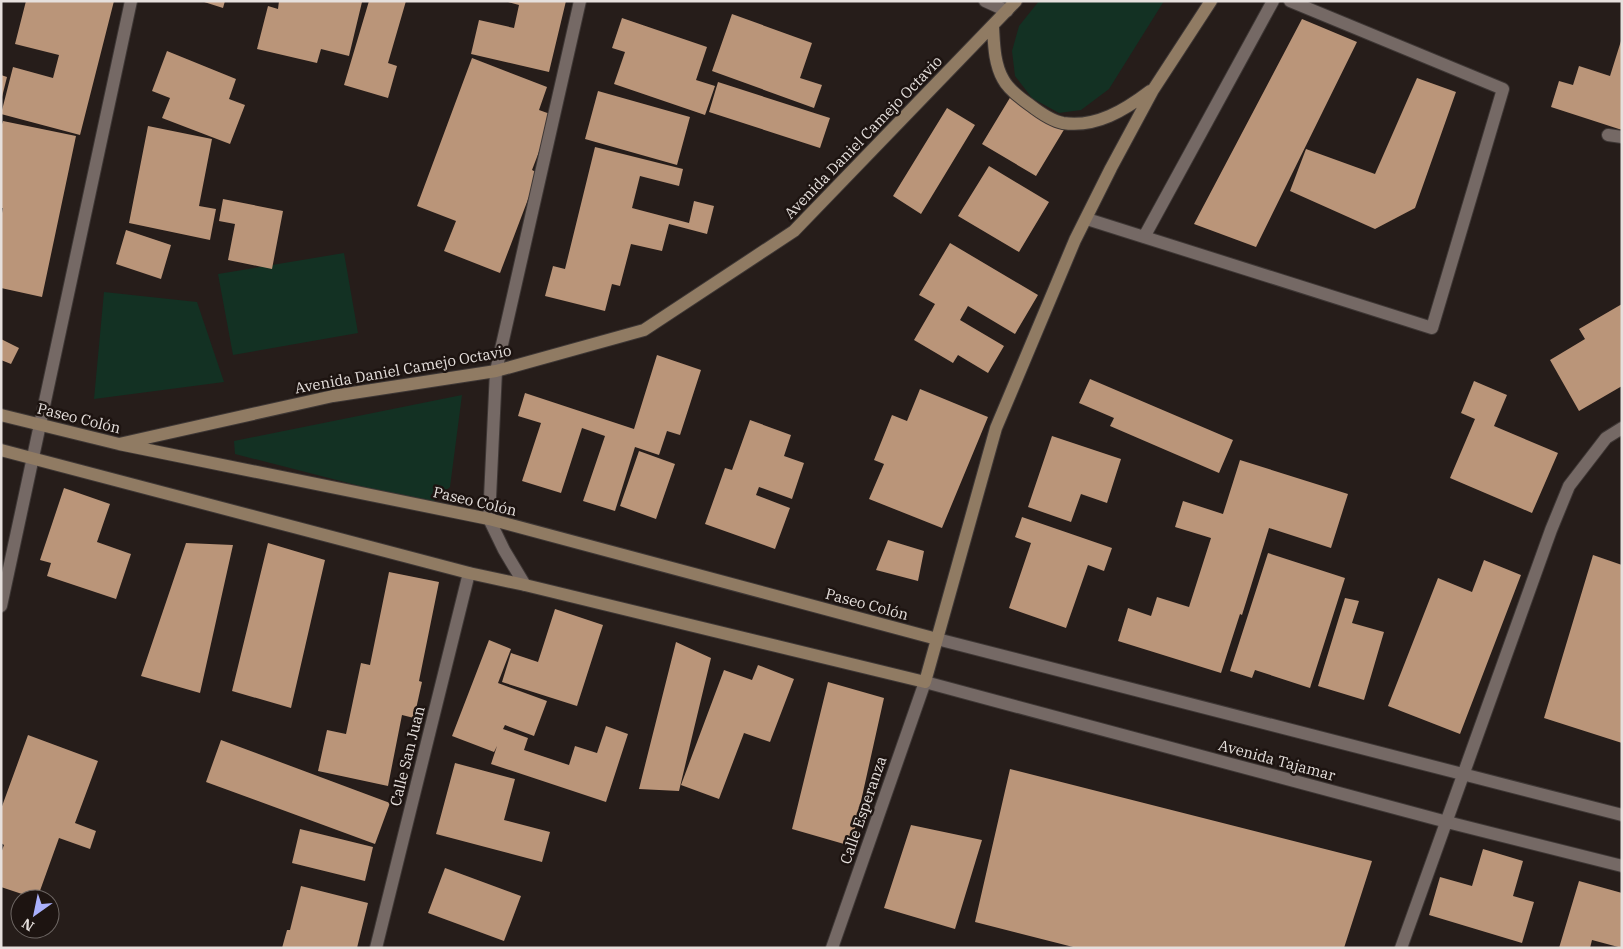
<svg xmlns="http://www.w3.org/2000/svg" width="1623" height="949" viewBox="0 0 1623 949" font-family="'IBM Plex Serif',serif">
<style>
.green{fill:#133123}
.building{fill:#ba9579}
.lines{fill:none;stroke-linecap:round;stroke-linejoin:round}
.service-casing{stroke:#3e3735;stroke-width:14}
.minor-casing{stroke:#3e3735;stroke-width:14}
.secondary-casing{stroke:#3e3735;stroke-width:14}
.service{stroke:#756965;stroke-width:12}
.minor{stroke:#756965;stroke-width:12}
.secondary{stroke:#907b63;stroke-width:12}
.labels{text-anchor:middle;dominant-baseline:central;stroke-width:5;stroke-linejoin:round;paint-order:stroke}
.street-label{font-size:15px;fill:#e6e0dd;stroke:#1d1411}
</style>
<rect width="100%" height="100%" fill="#261d1a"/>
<path class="green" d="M1039,1h125l-55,88 -28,21 -22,3 -27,-15 -17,-22 -3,-25 7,-25z
M344,253l14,80 -125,22 -15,-81z
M104,292l93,10 27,80 -130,17z
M462,395l-12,92 -20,17 -195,-50 -1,-13z"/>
<path class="building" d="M26,1h88l-34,134 -79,-21 12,-47 40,11 6,-23 -44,-11z
M201,1h24l-2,7z
M279,1l83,1 -13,54 -28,-7 -4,14 -60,-14 11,-43 10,3z
M369,1h37l-18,62 9,3 -9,32 -44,-13z
M504,1h62l-17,71 -78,-18 8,-34 35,8 5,-23z
M732,14l80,29 -12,35 22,7 -8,23 -102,-37z
M622,18l85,29 -11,33 19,6 -10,29 -91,-31 11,-32 -13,-4z
M1302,19l55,23 -101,205 -62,-23z
M1621,41l1,89 -71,-23 8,-26 14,4 6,-19 31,10z
M167,51l69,28 -7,20 16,6 -15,39 -68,-26 8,-20 -18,-7z
M472,58l75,29 -8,23 14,5 -21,55 6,3 -38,100 -56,-22 12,-30 -39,-15z
M1,75l6,2 -5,20h-1z
M1417,78l39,14 -41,116 -40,21 -85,-38 16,-42 69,25z
M718,82l112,36 -10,30 -111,-36z
M598,91l92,26 -13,48 -92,-26z
M1011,96l54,32 -29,48 -54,-32z
M947,108l28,17 -54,89 -28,-18z
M3,121l73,15 -34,161 -41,-9v-70l2,-10h-2v-81z
M148,126l64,13 -13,67 17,3 -6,31 -81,-17z
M595,147l88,22 -4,17 -39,-10 -8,32 57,15 5,-22 20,5 -7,28 -38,-10 -7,27 -31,-7 -11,42 -8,-2 -7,27 -60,-15 8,-30 12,3z
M989,166l60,36 -30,50 -61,-36z
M223,199l60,12 -11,58 -44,-9 7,-36 -16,-3z
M126,230l45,15 -10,34 -45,-15z
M950,243l88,52 -23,39 -47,-28 -8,14 44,26 -16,27 -30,-18 -5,8 -39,-23 21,-36 -16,-9z
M1622,304v82l-43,25 -29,-51 35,-21 -6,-10z
M1,339l18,9 -8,16 -10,-4z
M657,355l44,15 -21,65 -13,-4 -8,24 -24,-8 -20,64 -32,-10 22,-65 -23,-8 -21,65 -39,-12 19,-58 -23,-7 7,-23 109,36z
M1090,379l143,61 -14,33 -109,-47 4,-8 -35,-15z
M1474,381l33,14 -13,31 64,27 -26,60 -82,-35 25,-59 -14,-6z
M920,389l68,28 -46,111 -73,-29 15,-35 -10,-4 18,-45 15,6z
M750,420l41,15 -7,21 20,7 -12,36 -33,-12 -3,8 34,13 -15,41 -70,-25 20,-56 7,2z
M1052,436l69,23 -14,44 -26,-9 -10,28 -43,-15z
M639,451l36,13 -19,55 -36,-13z
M1240,460l108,34 -17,54 -62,-20 -27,87 -2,-1 -19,59 -103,-32 10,-33 23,8 6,-19 32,10 22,-69 -36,-11 8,-26 40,13z
M64,488l46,16 -13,38 34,12 -15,45 -69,-23 4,-13 -11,-3z
M1022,517l90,31 -8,23 -16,-6 -22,63 -57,-20 22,-65 -16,-6z
M888,540l36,11 -6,30 -42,-11z
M186,543l47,2 -33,148 -59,-17z
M268,543l57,17 -34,148 -59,-17z
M1268,553l77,25 -35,110 -55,-18 -3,8 -22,-7z
M1593,555l29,10v178l-78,-25z
M1484,560l37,15 -61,159 -72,-28 50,-128 34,14z
M389,572l50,10 -20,99 3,1 -8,36 -12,-3 -14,71 -70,-15 9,-41 19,4 15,-71 9,2z
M1345,598l14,3 -7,22 32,9 -20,68 -46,-14z
M555,609l48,16 -26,81 -75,-24 9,-29 27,9z
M489,640l22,9 -13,34 49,18 -13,35 -29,-11 -2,4 25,9 -4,12 45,15 6,-19 22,7 9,-27 22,8 -22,68 -115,-38 6,-18 -3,6 -42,-16z
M676,642l35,16 -32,133 -40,-2z
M758,665l36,14 -24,63 -26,-9 -25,66 -38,-14 43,-115 28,10z
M828,682l56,16 -33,148 -59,-17z
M28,735l70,26 -23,62 21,8 -6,18 -31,-11 -22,61 -36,-12v-34l3,-8 -3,-2v-34z
M221,740l169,63 -15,41 -169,-62z
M455,763l60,16 -11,41 46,12 -8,30 -106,-28z
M1010,769l362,92 -28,87h-267l-102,-26z
M911,825l71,15 -27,89 -71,-21z
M300,829l73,18 -8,34 -73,-18z
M1483,849l40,12 -10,35 21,6 -12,41 -93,-28 11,-38 32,9z
M445,868l76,28 -17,45 -76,-28z
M1579,881l43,12v55l-30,-8 -2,8h-31z
M301,886l67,17 -11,45h-75l5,-18h3z"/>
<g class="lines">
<defs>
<path id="service" d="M1087,219l345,109 71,-239 -213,-88
M1144,237l129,-236"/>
<path id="minor" d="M985,1l22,10
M1608,135l14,2
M525,585l-21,-35 -15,-31 7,-148 84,-370
M1,606l130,-605
M937,639l685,176
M376,948l93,-375
M832,948l93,-266 522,140 175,44
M1401,948l150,-418 18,-44 37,-48 16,-10"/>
<path id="secondary" d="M993,27c1,16 1,36 10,52 5,10 17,19 27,26 9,7 22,16 33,18 33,5 62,-13 87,-32
M1,415l118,29 370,75 448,120
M119,444l214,-48 163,-25 148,-41 150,-99 222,-230
M1,450l468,123 56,12 400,97 71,-254 79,-188 36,-72 42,-78 58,-89"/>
</defs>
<use href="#service" class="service-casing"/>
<use href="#minor" class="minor-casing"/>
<use href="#secondary" class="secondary-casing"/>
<use href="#service" class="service"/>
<use href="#minor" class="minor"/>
<use href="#secondary" class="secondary"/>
</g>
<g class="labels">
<g class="street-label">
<text transform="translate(863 137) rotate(-46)">Avenida Daniel Camejo Octavio</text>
<text transform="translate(403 369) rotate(-10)">Avenida Daniel Camejo Octavio</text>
<text transform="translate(79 418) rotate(14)">Paseo Colón</text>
<text transform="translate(475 501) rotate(13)">Paseo Colón</text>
<text transform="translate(867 604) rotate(15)">Paseo Colón</text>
<text transform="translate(407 756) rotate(-76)">Calle San Juan</text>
<text transform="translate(1277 760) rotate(15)">Avenida Tajamar</text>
<text transform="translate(863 810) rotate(-71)">Calle Esperanza</text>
</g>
</g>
<rect width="1623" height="949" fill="none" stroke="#e6e0dd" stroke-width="5"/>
<g transform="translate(35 914) rotate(213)"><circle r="24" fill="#1d1411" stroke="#6d6663"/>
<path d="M0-4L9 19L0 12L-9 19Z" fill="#a9b0fc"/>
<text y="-8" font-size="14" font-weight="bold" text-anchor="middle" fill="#e6e0dd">N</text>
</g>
</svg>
